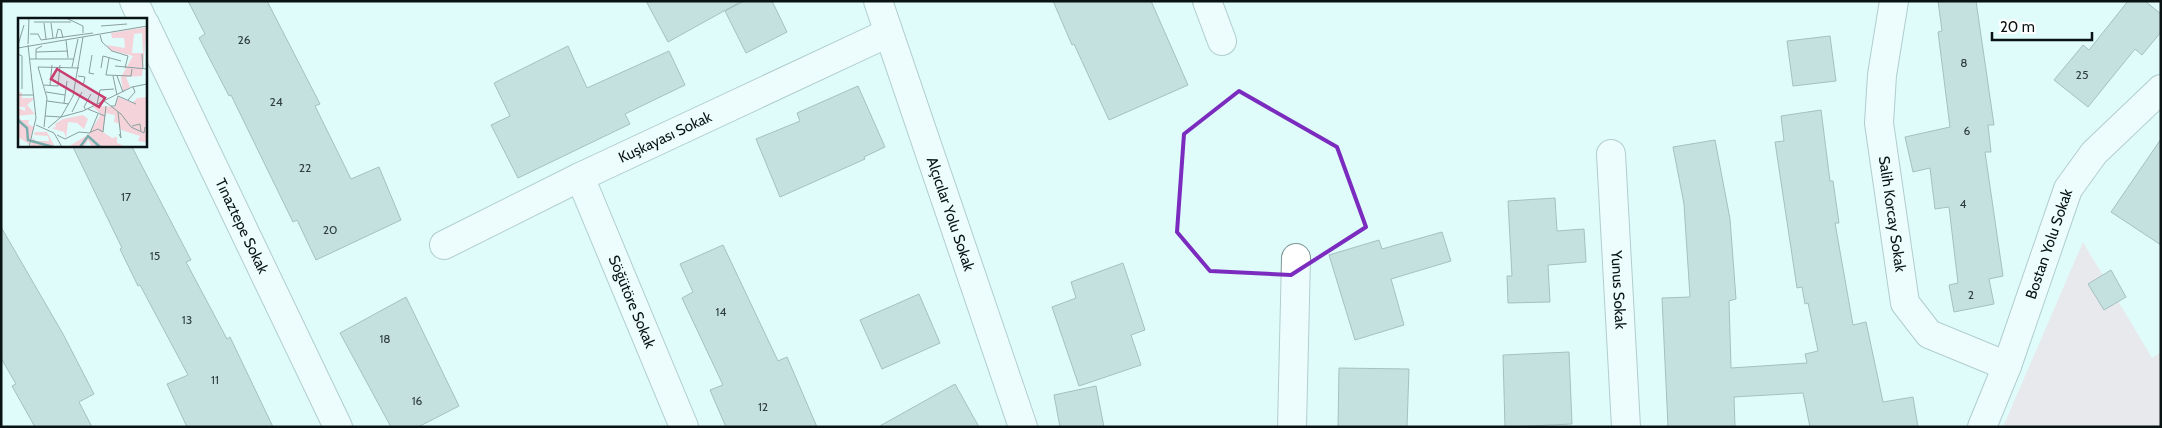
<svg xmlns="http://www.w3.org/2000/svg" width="2162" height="428" viewBox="0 0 2162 428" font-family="Cabin,sans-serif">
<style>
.green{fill:#f4d3da}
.building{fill:#a5c0bf;stroke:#5e7877}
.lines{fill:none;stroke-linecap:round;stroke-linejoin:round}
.minor-casing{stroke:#7b9595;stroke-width:30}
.minor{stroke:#fff;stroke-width:28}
.marked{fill:none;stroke:#7b2cbf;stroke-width:4;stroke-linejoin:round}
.labels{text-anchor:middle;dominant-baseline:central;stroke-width:4;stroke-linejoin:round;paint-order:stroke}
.number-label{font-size:12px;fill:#303e3e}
.street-label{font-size:15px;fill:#091313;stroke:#fff}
.inset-river{fill:none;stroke:#77aead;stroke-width:2.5}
.inset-road{fill:none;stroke:#899f9e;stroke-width:1}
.view{fill:#c83c6e;fill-opacity:0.15;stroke:#c83c6e;stroke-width:2.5}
.inset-edge{fill:none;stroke:#091313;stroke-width:2.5}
</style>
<rect width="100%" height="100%" fill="#dffcfb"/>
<path class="green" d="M2083,242l69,116 9,-6v75h-158z"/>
<path class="building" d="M188,1h79l53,103 -5,2 36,73 28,-12 22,53 -85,40 -19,-40 -4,2 -62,-127 -2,1 -30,-58 6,-4z
M646,1h96l-74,41z
M744,1h28l15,31 -41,21 -21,-42z
M1053,1h98l37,84 -79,35 -35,-76 -2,1z
M1938,1h38l18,124h-6l3,27h-6l18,124 -14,3 5,25 -40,8 -5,-27 9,-2 -9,-76 -14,2 -5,-41 -17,4 -8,-35 45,-10 -12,-95 4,-1z
M2128,1h17l16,13v18l-19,23 -7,-6 -47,58 -34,-27 29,-35 6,5z
M1830,36l6,45 -43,5 -6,-45z
M568,46l19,42 82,-37 16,34 -60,29 5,10 -112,54 -27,-53 19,-9 -16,-33z
M858,86l27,61 -21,10 1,2 -85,38 -24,-58 44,-18 -3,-8z
M1821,110l9,71h3l6,42h-4l18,102 13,-3 17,80 30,-5 5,30h-108l-7,-34 -69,4 1,30h-67l-6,-129 28,-1 -6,-93 -11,-57 42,-7 15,79 6,80 -7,2 2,67 76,-5 -2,-9 13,-3 -10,-48 -3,1 -3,-17 -5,1 -22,-146 9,-1 -3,-25z
M2161,139v106l-50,-33z
M72,145h59l60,115 -5,2 41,77 3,-2 43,90h-86l-20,-43 21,-9 -48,-90 -2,1 -18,-37 2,-1z
M1555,198l2,33 27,-2 2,33 -38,3 2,37 -42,1 -1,-27h5l-4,-75z
M1,227l62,107 31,60 -15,8 13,25h-57l-23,-41 4,-2 -15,-26z
M1442,232l9,29 -60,18 13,46 -49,15 -26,-85 50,-15 3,9z
M723,245l55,116 9,-4 30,70h-91l-16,-37 13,-5 -41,-87 11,-6 -13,-28z
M1123,263l22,67 -14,5 10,30 -62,21 -27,-79 24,-9 -5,-16z
M2111,270l15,27 -22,13 -16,-26z
M919,294l21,49 -58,26 -22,-49z
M406,297l53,109 -41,21h-27l-51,-94z
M1569,352l3,72 -67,3 -2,-72z
M1339,368l70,1 -2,58h-69z
M955,384l24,43h-101z
M1096,386l8,41h-44l-6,-32z"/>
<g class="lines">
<defs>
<g id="minor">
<path d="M134,1l8,18"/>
<path id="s1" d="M878,1l145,426"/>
<path d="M1207,1l15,40"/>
<path id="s2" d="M1894,1l-12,74 -3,48 26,180 24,31 78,32"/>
<path id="s3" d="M145,24l193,403"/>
<path id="s4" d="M1611,154l15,273"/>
<path id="s5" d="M580,177l104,250"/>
<path id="s6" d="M444,245l136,-68 308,-144"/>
<path d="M1292,427l4,-169"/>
<path id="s7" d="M1982,427l25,-61 61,-177 26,-36 67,-64"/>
</g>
</defs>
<use href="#minor" class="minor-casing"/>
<use href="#minor" class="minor"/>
</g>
<path d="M0 0H2162V428H0ZM1239,91l98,56 29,80 -75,48 -81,-4 -33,-39 7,-98z" fill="#dffcfb" fill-opacity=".55" fill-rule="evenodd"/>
<path class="marked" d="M1239,91l98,56 29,80 -75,48 -81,-4 -33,-39 7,-98z"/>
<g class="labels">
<g class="number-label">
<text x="244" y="39">26</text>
<text x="1964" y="62">8</text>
<text x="2082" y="74">25</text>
<text x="276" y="101">24</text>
<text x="1967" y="130">6</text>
<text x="305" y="167">22</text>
<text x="126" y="196">17</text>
<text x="1963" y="203">4</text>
<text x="330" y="229">20</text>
<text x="155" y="255">15</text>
<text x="1971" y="294">2</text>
<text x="721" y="311">14</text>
<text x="187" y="319">13</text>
<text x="385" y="338">18</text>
<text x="215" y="379">11</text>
<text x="417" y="400">16</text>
<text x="763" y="406">12</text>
</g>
<g class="street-label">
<text stroke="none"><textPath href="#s6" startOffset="246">Kuşkayası Sokak</textPath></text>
<text stroke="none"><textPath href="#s2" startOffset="215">Salih Korcay Sokak</textPath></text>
<text stroke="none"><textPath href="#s1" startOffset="225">Alçıcılar Yolu Sokak</textPath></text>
<text stroke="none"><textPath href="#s3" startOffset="224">Tınaztepe Sokak</textPath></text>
<text stroke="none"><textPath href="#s7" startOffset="195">Bostan Yolu Sokak</textPath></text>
<text stroke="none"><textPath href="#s4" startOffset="136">Yunus Sokak</textPath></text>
<text stroke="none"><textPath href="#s5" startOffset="135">Söğütöre Sokak</textPath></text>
</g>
</g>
<g transform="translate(18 18)">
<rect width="129" height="129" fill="#dffcfb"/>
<path d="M129,9l-5,49 -16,1 4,10 -7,5 -2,-15 12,-21 -23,-6 -3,-5 18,3 -1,-10h-12l-1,-5zM124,15l1,20h-11l2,-19zM4,74v6h13l-8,7 8,9 -17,2 3,4h8l-1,4 6,3 -5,17 -11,-7v-29l7,3v-4h-7v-14zM100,79l15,6 4,-5 10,-1v50l-1,-5 -8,-1 2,-5 -19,-6 -3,-7 -4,-1 1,-7 -9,-2 -3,19 9,6 5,-1v6l9,4h-34l-4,-7 -4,7h-16l21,-13 12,-20 -8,-7 7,-5v4l15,1zM65,97l5,4 -4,10 -7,-6 -9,-1 -2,16 -2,-6 -13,-4 5,-1 -1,-3 8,-5zM17,114h12l8,15h-25l3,-9 3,3h13l-1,-5 -14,-1z" fill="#f4d3da" fill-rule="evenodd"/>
<path class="inset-river" d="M0,102l9,8 1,12 25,7M62,129l8,-11 12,11"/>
<path class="inset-road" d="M48,0l17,8v7M16,4h37M26,5l2,16M33,5l2,15M83,8l26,-2M12,16h8l3,6 52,-7M82,17l2,7 10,9 16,5 -3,12M38,20l2,-9 3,1 2,8M48,22l2,18M10,26l1,-26M0,27l6,-20M10,27l8,73 -7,29M0,30l129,-22M18,34l32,-1M0,36l4,2v33M124,36l1,15M74,37l-3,18 5,1M91,40l-3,17 25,1 1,-7M12,41h44M18,41v-10l6,-3M97,48l32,3M54,49l6,-28M83,50l2,-12 18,5M60,58l7,1 -2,9M95,58l4,19M99,58l6,16M26,67l14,1 2,-21M32,67l2,-20M28,74l19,3M0,77h16M85,82l18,14 10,13 13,6 1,-6M110,82l7,-8 -2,-5M29,83l22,3M46,85l3,-22M79,86l3,-14 14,-1M93,88h4l3,-10 18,8M70,91l17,7M68,92l-2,-3 7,-13M54,94l10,-20M100,94l3,26 -2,-4M27,98l16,1 22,-6 49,-24 15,-3M18,107l18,8 8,14M114,108l8,-2 1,7M26,109l3,-29 -9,-31 41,1M30,110l13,-11 12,-21 10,-59M73,114l7,-3 5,3 3,-26M39,117l8,4 14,-7 11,1 8,-19"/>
<path class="view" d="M39,51l48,29 -6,9 -48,-28z"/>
<rect width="129" height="129" class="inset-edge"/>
</g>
<rect width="2162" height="428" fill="none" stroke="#091313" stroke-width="5"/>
<path d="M1992 32v8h100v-8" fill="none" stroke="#091313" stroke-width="2.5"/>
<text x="2000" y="32" font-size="15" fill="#091313" stroke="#ffffff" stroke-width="4" paint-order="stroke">20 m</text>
</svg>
